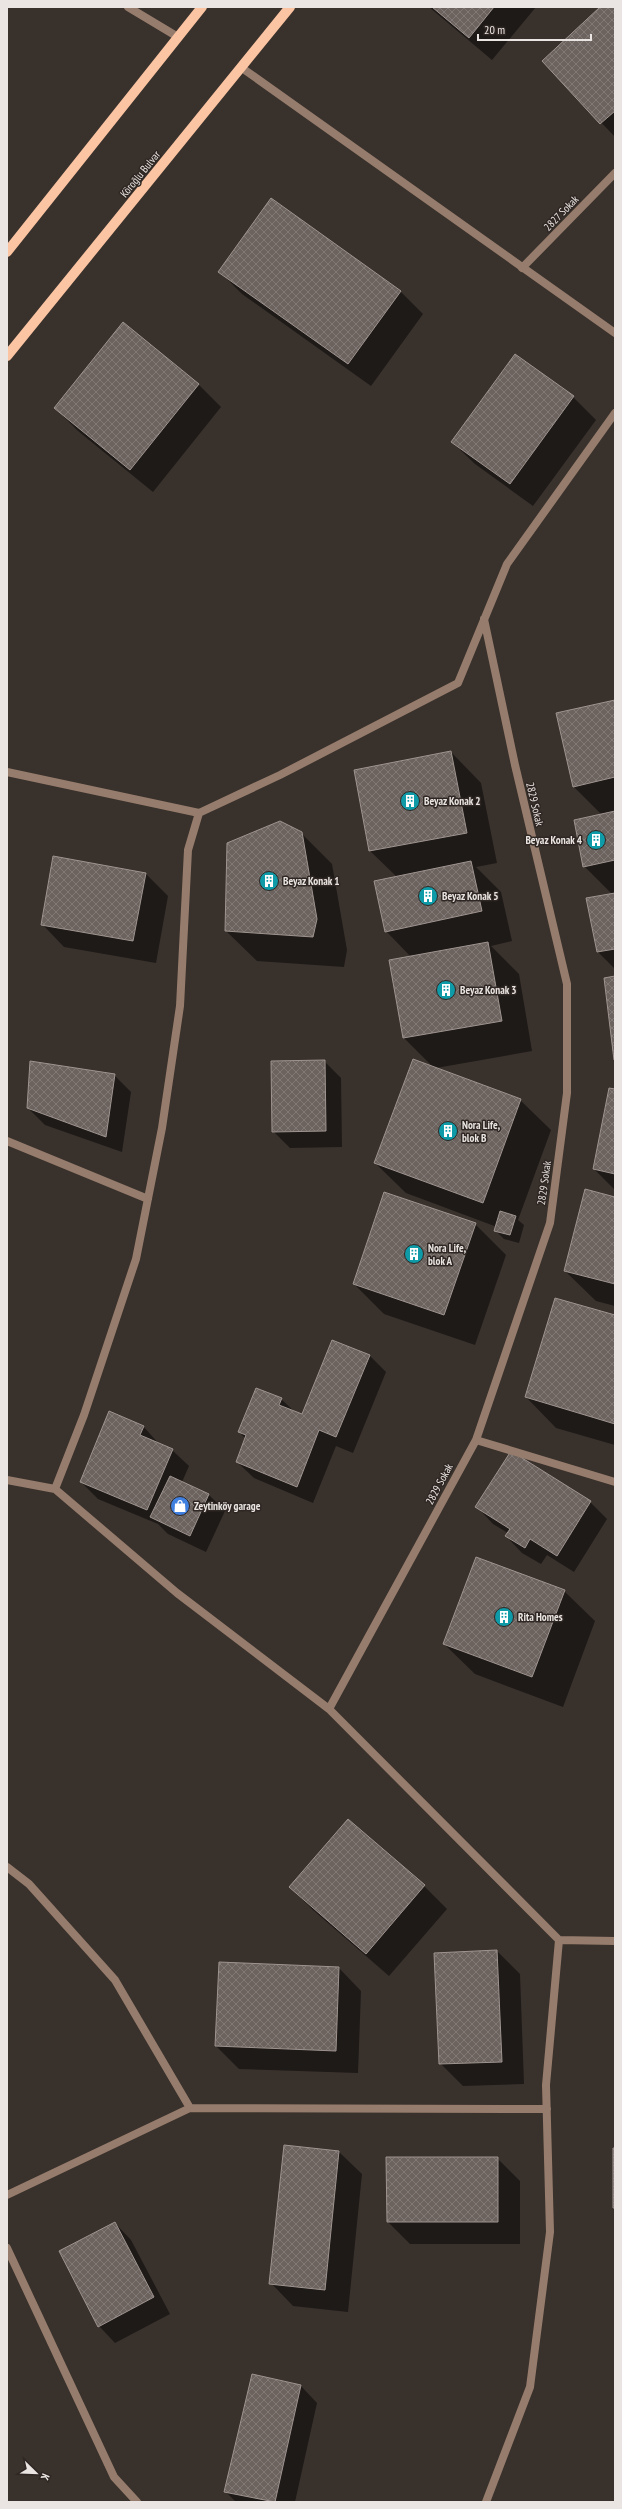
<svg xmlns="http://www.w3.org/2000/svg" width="622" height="2509" viewBox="0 0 622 2509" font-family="'PT Sans Narrow',sans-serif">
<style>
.shadow{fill:#0007}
.building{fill:url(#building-cross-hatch);stroke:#9f948f}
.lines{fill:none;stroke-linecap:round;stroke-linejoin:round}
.minor{stroke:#967c6c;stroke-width:8}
.primary{stroke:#fbc4a2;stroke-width:10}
.labels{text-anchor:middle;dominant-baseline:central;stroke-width:3;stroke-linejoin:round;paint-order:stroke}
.street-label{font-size:11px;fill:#eae5e2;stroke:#2f2723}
.poi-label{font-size:11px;font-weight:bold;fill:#eae5e2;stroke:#2f2723;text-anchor:start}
</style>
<defs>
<pattern id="building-cross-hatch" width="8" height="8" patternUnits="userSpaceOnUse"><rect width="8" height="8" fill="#6c635e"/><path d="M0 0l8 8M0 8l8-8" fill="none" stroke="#817975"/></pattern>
</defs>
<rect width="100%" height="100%" fill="#39312c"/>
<path class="shadow" d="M429,7h107l-44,53z
M601,7h14v130l-72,-76z
M220,272l180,19 23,23 -52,72 -129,-92z
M123,324l76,61 22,22 -68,85 -75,-61 -23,-23z
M515,355l58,42 23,23 -63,86 -58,-42 -23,-22z
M615,701v268l-17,-17 14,-58 -28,-28 18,-51 -28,-28z
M451,752l30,31 16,80 -21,4 25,25 11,49 -21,5 28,28 13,77 -96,17 84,32 31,30 -33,90 6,5 -5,18 -15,-4 -9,-9 2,-3 -91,-34 -31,-30 58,-96 -29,-29 -14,-78 21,-3 -25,-26 11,-54 -27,-26z
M301,833l31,31 15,86 -3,17 -87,-6 -31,-30z
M145,873l23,23 -12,67 -92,-16 -22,-23z
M324,1061l17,17 1,69 -52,1 -17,-17z
M114,1075l17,17 -9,60 -77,-27 -17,-17z
M615,1090v100l-21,-21z
M615,1198v108l-19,-5 -31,-30z
M475,1224l31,31 -31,90 -91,-31 -30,-30z
M615,1316v129l-59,-17 -30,-31z
M369,1355l17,17 -33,81 -17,-7 -23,57 -59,-25 -17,-16 9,-23 -7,-7 42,-33 14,13 8,4z
M143,1426l16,18 13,6 17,16 -7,16 27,13 16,16 -19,41 -38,-18 -10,-10 -60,-25 -17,-17z
M590,1502l17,17 -33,53 -27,-17 -6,9 -19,-11 -16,-17 2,-3 -15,-9 -16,-17z
M564,1591l31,30 -32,86 -88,-33 -31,-30z
M348,1820l76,66 23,23 -58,67 -76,-66 -23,-23z
M497,1951l23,23 4,110 -61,2 -23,-23z
M339,1968l22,23 -3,82 -119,-4 -23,-23z
M285,2146l54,6 23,22 -14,138 -55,-6 -22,-23z
M497,2158l23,23v63h-110l-22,-22z
M115,2223l16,17 39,74 -55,29 -16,-17z
M301,2386l16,17 -22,99h-59l-10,-10z"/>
<path class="building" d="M432,7h62l-25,31z
M600,7h15v104l-15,13 -58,-63z
M271,198l130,93 -53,73 -130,-92z
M123,322l76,62 -69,86 -76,-62z
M515,354l59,42 -64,88 -59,-42z
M615,700v77l-42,10 -17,-74z
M451,751l16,82 -98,18 -15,-81z
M615,811v49l-32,7 -9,-47z
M280,821l22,11 15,87 -4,18 -88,-6 2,-88z
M53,856l93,17 -13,68 -92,-16z
M471,861l11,50 -97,21 -11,-51z
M615,893v56l-18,3 -11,-54z
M488,942l14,79 -99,17 -14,-78z
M615,976v84h-1l-10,-82z
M413,1059l108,40 -38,104 -109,-40z
M325,1060l1,71 -54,1 -1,-71z
M30,1061l85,13 -9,63 -79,-29z
M609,1088l6,1v85l-22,-5z
M585,1189l30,8v87l-51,-13z
M384,1192l92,31 -32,92 -91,-31z
M500,1211l16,5 -6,19 -16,-4z
M555,1298l60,17v109l-90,-27z
M332,1340l38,15 -34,82 -17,-7 -22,57 -61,-25 10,-27 -8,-3 18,-44 26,10 -3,7 23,9z
M109,1411l35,15 -4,9 33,14 -26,61 -67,-28z
M511,1451l80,50 -34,55 -27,-17 -5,9 -20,-12 5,-7 -35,-22z
M170,1476l39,18 -19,42 -40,-19z
M476,1557l89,33 -33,87 -89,-33z
M348,1819l77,66 -59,69 -77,-67z
M497,1950l5,112 -63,2 -5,-111z
M219,1962l120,5 -3,84 -121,-5z
M284,2145l55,6 -14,139 -56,-6z
M613,2148h2v60h-2z
M386,2157h112v65h-111z
M115,2222l39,75 -56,30 -39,-76z
M252,2374l49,11 -26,117 -51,-10z"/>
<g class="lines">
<path class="minor" d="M128,7l50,30
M242,68l373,265
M522,268l93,-95
M7,772l192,41
M7,1141l141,58
M476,1440l139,42
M7,1480l48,9 122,104 152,116 230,231 56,1
M55,1489l29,-74 52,-156 26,-131 18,-122 8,-156 11,-37 81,-38 178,-92 49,-119 108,-151
M329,1709l147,-269 74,-217 17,-130v-109l-52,-219 -31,-146
M7,1867l22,17 86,96 75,128
M7,2195l183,-87 357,1
M7,2248l107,229 23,25
M486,2502l44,-115 20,-155 -4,-147 13,-145"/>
<path class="primary" d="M7,252l195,-245
M7,356l283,-349"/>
</g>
<defs>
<symbol id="building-disc" viewBox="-11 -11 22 22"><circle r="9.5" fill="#0f9aa8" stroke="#2f2723"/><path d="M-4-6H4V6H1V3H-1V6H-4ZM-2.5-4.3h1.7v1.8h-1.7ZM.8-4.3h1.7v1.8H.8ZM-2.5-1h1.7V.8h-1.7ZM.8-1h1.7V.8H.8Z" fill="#fff"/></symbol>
<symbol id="shop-disc" viewBox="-11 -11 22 22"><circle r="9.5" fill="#3f7fe0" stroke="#2f2723"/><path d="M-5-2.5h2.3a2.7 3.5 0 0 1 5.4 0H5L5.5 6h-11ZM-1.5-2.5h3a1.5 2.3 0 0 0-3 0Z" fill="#fff"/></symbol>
</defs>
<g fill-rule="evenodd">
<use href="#building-disc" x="399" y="790" width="22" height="22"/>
<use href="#building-disc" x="585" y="829" width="22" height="22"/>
<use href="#building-disc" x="258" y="870" width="22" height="22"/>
<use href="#building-disc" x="417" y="885" width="22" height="22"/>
<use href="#building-disc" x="435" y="979" width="22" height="22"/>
<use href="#building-disc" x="437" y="1120" width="22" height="22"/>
<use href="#building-disc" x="403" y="1243" width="22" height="22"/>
<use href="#shop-disc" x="169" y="1495" width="22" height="22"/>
<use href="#building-disc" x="493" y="1606" width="22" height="22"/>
</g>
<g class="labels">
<g class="street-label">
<text transform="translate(140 174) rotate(-51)">Köroğlu Bulvar</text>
<text transform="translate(561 213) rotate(-46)">2827 Sokak</text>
<text transform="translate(535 804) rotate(77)">2829 Sokak</text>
<text transform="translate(544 1183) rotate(-82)">2829 Sokak</text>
<text transform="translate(439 1484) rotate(-62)">2829 Sokak</text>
</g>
<g class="poi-label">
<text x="424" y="801">Beyaz Konak 2</text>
<text x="582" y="840" text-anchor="end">Beyaz Konak 4</text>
<text x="283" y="881">Beyaz Konak 1</text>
<text x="442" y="896">Beyaz Konak 5</text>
<text x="460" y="990">Beyaz Konak 3</text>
<text x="462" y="1125">Nora Life,<tspan x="462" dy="13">blok B</tspan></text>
<text x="428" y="1248">Nora Life,<tspan x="428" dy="13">blok A</tspan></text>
<text x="194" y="1506">Zeytinköy garage</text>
<text x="518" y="1617">Rita Homes</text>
</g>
</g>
<rect width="622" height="2509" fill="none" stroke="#eae5e2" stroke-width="16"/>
<g transform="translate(36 2473) rotate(113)" stroke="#2f2723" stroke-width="3" paint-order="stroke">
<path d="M0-3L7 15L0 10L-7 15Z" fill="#eae5e2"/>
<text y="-6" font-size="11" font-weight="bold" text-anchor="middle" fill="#eae5e2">K</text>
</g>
<path d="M478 34v6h113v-6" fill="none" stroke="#eae5e2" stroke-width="2"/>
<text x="484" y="34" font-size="12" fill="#eae5e2" stroke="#2f2723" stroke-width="3" paint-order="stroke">20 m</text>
</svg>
